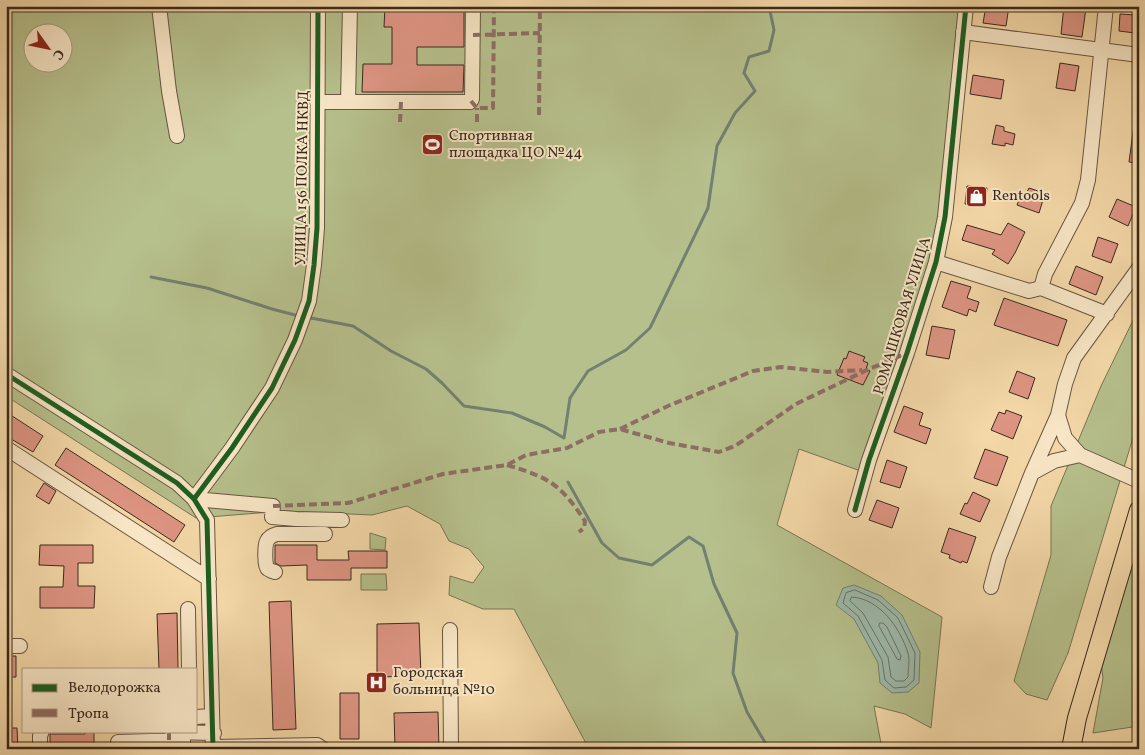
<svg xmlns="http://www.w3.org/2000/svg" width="1145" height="755" viewBox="0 0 1145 755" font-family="Vollkorn,serif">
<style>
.green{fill:#b6c08c;stroke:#787554;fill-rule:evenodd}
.water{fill:#9cb9aa;stroke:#748072}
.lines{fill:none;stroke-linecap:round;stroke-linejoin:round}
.shore{stroke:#6a7264;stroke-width:1}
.stream{stroke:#748072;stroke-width:3}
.building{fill:#de9583;stroke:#392a1d}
.minor-casing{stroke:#685640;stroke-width:16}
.major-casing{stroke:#392a1d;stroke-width:20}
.minor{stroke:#f8e6c6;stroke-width:14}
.major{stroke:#f4d8a8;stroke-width:18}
.quiet{stroke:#8d6e63;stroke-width:4;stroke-dasharray:8 4;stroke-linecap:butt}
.cycleway-casing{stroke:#f8e6c6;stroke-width:8}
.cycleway{stroke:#1b5e20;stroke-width:5}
.labels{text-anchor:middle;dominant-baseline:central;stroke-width:4;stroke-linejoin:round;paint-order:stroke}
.poi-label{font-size:15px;fill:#392a1d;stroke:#f8e6c6;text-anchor:start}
.street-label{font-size:15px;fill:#392a1d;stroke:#f8e6c6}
</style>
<rect width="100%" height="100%" fill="#f4d8a8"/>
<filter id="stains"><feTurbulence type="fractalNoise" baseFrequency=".004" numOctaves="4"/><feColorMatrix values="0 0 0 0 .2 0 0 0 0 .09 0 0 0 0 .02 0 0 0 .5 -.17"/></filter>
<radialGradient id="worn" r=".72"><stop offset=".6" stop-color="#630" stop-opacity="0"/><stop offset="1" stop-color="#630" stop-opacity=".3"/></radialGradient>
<path class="green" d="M6,6h966l-21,218 -30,105 -52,145 -70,-25 -22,76 165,92 -11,111 -26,-14 -31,-8 8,43h-293l-75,-140h-31l-34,-14 1,-19 23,7 11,-16 -15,-18 -20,-8 -9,-17 -33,-18 -35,9 -88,-4 -88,7 -190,-122zM32,32h30v30h-30z
M1139,308v118l-7,15 -64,212 -21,47 -21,-6 -12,-13 37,-126v-49l50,-120z
M370,533l16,5 -1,12 -15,-1z
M1139,536v190l-46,7 10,-55 -2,-15z
M361,574h25l1,16h-26z"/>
<path class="water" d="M854,585l27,11 21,19 18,37 -1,31 -11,9 -16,1 -12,-10 -2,-20 -24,-44 -18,-14 7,-17z"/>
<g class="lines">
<path class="shore" d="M855,590l23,10 20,18 17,35 -1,27 -8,7 -12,1 -9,-8 -3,-20 -24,-44 -15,-13 3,-10z
M852,597c28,2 48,31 56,56 2,7 0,16 0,24l-4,4h-8l-5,-4 -3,-20 -25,-44 -13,-12z
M880,623h3l4,4 14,29 -1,4 -3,-1 -18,-33z"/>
<path class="stream" d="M151,277l56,11 65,21 23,6
M311,318l42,8 38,25 35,18 16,14 22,23 48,7 33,14 19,11 6,-40 18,-27 38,-21 24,-22 58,-120 9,-62 18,-33 20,-22 -11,-18 5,-16 20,-6 5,-21 -5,-24
M568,482l34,61 17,15 33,7 37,-28 14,9 11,38 23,49 -4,40 14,39 22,37"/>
</g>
<path class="building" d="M464,6v41h-47v18h47l-1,27h-101l1,-28h29v-37h-8l1,-20z
M986,6h23l-3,20 -23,-3z
M1064,6l22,2 -4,29 -21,-3z
M1120,14l16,1 -1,18 -16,-2z
M1060,63l19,3 -4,25 -19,-3z
M973,75l31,5 -3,19 -31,-5z
M996,125l8,2v4l11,3 -2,11 -8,-2v3l-13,-2z
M1134,125h5v38l-10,-1z
M967,186l20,2 -2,18 -20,-2z
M1029,188l9,3 -2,6 7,3 -4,13 -22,-8 5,-13 4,2z
M1117,199l19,8 -8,19 -19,-9z
M1008,223l17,9 -10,21 -7,11 -16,-10 3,-4 -33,-10 5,-15 34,10z
M1098,237l20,7 -7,19 -19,-7z
M1076,266l27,11 -7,18 -27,-11z
M951,281l20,6 -4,11 12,4 -3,10 -7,-3 -2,7 -25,-9z
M1004,298l63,22 -9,26 -64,-21z
M932,326l23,4 -6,29 -23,-4z
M849,351l16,6 -2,4 5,2 -2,6 4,2 -7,14 -26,-10 7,-17 2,1z
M1017,371l18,7 -7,21 -19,-7z
M904,406l19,7 -4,12 12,4 -5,15 -32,-12z
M1006,410l16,6 -9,23 -22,-9 8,-18 6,2z
M6,412l37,24 -10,16 -27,-16z
M66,448l119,77 -11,17 -119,-77z
M985,449l23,8 -11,29 -23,-8z
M887,460l20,7 -7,21 -20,-6z
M44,483l12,8 -7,13 -13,-8z
M973,492l17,8 -10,22 -20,-8 5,-11 2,1z
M877,500l22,8 -7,20 -23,-8z
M949,528l27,9 -9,26 -5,-2 -1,2 -12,-5 1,-3 -9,-3z
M40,545h53v18h-15v23h17l-1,22h-54v-21h23l1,-21 -25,-1z
M275,545h42v15h32l-1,-9h39v17h-36v12h-44v-15l-26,1 -6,-3z
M291,601l5,128 -23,1 -4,-128z
M177,613l1,56h-19l-2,-55z
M419,623l2,53 -44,1v-53z
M6,656h10v21h-10z
M340,693h19v46h-19z
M438,712l1,37h-44l-1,-36z
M6,728h11l1,21h-12z
M85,731h9v18h-44v-15h35z"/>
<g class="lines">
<defs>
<path id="minor" d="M159,6l10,85 8,45
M963,32l176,23
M317,102h31l2,-96
M348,102h122l2,-3 1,-93
M936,262l93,29 12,-3 66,26
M1041,288l4,-14 37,-71 6,-23 18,-174
M6,374l171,109 17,16 13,21 6,229
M1058,415l7,23 15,17 59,26
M6,448l203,131
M1032,473l22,-12 26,-6
M194,499l38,-51 40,-60 23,-48 14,-39 5,-36 3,-37 1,-222
M194,499l79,7 -1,11 24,2 46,1
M855,510l14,-50 38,-107 29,-91 9,-45 21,-211
M275,572c0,0 -7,-2 -7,-3 -4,-3 -3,-24 -1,-28 2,-4 6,-6 10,-7h48
M991,587l8,-30 33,-84 26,-58 7,-31 9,-26 65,-90
M188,609l1,60
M450,630l1,119
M6,646h14
M196,717l16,-1
M172,732l42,1
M118,742l65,-2v9
M213,747l104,-2 6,4
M40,749v-13l2,-5"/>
<path id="major" d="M1071,749l6,-31 62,-208"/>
</defs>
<use href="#minor" class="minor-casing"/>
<use href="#major" class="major-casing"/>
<use href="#minor" class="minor"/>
<use href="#major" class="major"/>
<path class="quiet" d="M473,35l67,-2
M471,101l6,7h16l1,-102
M539,115l1,-109
M400,122l1,-20
M477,122v-14
M1136,273l3,-2
M620,429l48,-23 85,-35 28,-4 46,5 35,-2
M507,465c43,13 53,19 78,56l-1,7 -5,4
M273,506l75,-3 95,-29 64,-9 19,-10 41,-7 32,-16 21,-3 49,14 50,9 16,-6 61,-42 71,-34 40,-17
M169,732v8"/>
<defs>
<path id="cycleway" d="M6,374l171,109 17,16 13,21 6,229
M194,499l38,-51 40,-60 23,-48 14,-39 5,-36 3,-37 1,-222
M855,510l14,-50 38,-107 29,-91 9,-45 21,-211"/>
</defs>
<use href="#cycleway" class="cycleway-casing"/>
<use href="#cycleway" class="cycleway"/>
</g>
<defs>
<symbol id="stadium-square" viewBox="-11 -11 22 22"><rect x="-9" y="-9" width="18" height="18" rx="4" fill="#8f2418" stroke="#f8e6c6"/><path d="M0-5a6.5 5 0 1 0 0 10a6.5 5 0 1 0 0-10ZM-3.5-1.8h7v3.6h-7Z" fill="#fff"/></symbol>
<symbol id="shop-square" viewBox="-11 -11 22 22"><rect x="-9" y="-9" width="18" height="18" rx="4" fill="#8f2418" stroke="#f8e6c6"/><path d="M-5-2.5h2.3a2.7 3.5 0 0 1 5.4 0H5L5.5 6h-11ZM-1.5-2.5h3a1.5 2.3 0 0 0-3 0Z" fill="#fff"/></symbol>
<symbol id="hospital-square" viewBox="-11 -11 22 22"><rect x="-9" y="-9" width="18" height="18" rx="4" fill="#8f2418" stroke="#f8e6c6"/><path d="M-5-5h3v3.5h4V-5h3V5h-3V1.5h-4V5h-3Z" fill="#fff"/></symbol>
</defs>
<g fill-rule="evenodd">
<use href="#stadium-square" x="420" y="132" width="25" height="25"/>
<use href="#shop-square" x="964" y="184" width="25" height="25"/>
<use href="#hospital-square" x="364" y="670" width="25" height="25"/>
</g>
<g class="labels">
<g class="poi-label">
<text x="449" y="136">Спортивная<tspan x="449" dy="17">площадка ЦО №44</tspan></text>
<text x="992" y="196">Rentools</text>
<text x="393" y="673">Городская<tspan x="393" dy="17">больница №10</tspan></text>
</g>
<g class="street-label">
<text transform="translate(303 178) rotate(-89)">УЛИЦА 156 ПОЛКА НКВД</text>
<text transform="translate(903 316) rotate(-73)">РОМАШКОВАЯ УЛИЦА</text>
</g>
</g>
<rect width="1145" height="755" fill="none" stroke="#f4d8a8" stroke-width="25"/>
<rect x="8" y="8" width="1130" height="740" fill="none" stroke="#392a1d" stroke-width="2.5"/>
<rect x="12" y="12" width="1120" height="730" fill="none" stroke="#392a1d"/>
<rect x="22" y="668" width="175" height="65" fill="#f8e6c6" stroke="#ac9b82"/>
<rect x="32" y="684" width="25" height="8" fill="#1b5e20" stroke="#ac9b82"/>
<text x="68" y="692" font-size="15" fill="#392a1d">Велодорожка</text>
<rect x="32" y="709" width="25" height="8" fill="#8d6e63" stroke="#ac9b82"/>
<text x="68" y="718" font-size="15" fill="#392a1d">Тропа</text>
<g transform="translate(48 48) rotate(123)"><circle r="24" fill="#f8e6c6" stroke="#ac9b82"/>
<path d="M0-4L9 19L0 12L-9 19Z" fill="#8f2418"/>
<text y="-8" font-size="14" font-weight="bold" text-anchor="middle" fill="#392a1d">С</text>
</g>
<rect width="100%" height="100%" filter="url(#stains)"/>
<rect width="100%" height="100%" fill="url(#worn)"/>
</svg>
